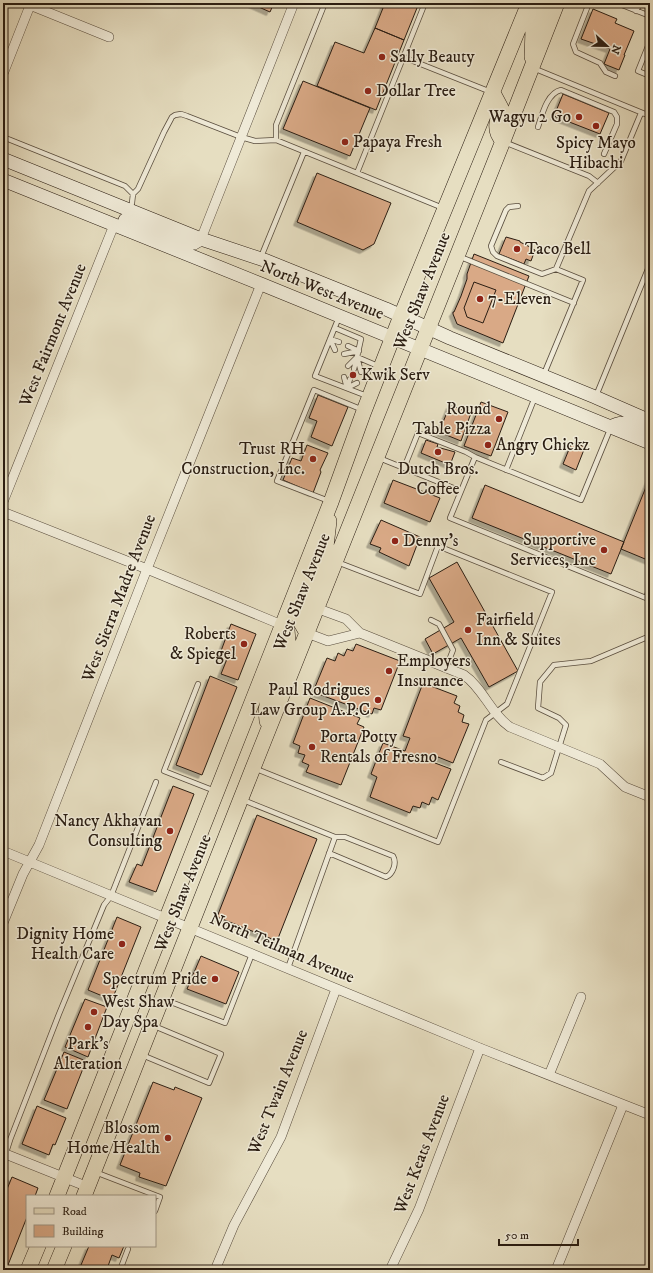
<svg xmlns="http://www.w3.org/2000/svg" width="653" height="1273" viewBox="0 0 653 1273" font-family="'IM FELL DW Pica',serif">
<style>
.building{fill:#d9a986;stroke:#2a1d12;filter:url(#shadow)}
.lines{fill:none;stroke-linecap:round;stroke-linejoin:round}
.lane-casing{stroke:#594d3e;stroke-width:6}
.street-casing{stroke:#594d3e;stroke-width:10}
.secondary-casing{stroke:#2a1d12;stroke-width:14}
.primary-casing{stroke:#2a1d12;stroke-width:16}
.lane{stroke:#efead7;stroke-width:4.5}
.street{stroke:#efead7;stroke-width:9}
.secondary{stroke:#efead7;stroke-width:13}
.primary{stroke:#e6dec1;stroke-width:15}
.poi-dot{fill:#8f2418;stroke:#efead7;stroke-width:1.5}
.labels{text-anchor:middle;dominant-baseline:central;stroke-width:3;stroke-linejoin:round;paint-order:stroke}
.poi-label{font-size:17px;fill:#2a1d12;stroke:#efead7;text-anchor:start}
.street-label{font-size:17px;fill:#2a1d12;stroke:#efead7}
</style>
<defs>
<filter id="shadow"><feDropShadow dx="-3.5" dy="3.5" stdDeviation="0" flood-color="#0004"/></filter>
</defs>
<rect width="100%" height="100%" fill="#e6dec1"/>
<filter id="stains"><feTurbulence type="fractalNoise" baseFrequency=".005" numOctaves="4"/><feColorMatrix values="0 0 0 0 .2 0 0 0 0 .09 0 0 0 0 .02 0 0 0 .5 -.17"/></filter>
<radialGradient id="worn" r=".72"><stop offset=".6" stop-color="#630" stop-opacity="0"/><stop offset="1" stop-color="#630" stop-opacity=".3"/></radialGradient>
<path class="building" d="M252,3h22l-4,9 -18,-8z
M385,3h34l-15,37 -29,-12z
M593,9l24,10 -2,4 19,8 -10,24h1l-6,15 -15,-6 6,-15 -29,-10z
M375,28l29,12 -28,70 -59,-24 18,-44 29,11z
M303,81l67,27 -20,48 -67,-27z
M563,94l46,19 -9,21 -46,-18z
M317,173l74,30 -17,41 -11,6 -66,-28z
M506,237l14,4v1l10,5v1l5,2 -4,11 -5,-2 -2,5 -25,-10z
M474,254l55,22 -26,67 -46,-19 -4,-10v-2h1l7,-16 6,-17v-5z
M474,282l22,8 -13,33 -16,-6 -3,-9z
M318,395l30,12 -16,39 -21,-9 6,-16 -8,-3z
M481,402l27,10 -17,44 -27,-10z
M450,405l21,8 -10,28 -22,-9z
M426,440l12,4 -1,3 18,5 -5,13 -29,-12z
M572,442l13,5 -9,23 -13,-6z
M307,445l21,8 -8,17 1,2 -8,21 -30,-13 9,-22 9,3z
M650,477v84l-29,-12z
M393,480l47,18 -10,24 -46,-19z
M485,485l139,57 -13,32 -139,-56z
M381,520l39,17 -11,29 -30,-14 2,-4 -11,-4z
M457,562l61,109 -29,16 -28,-49 -28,16 -8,-15 29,-17 -25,-44z
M231,624l25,10 -18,46 -17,-6 8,-20 -8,-3z
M356,644l44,17 -19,49 -7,-2 -2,6 -59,-22 14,-34 8,3 3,-8 6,3 3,-7 6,2z
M210,676l27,11 -35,88 -26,-10z
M423,683l34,13 -3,7 6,3 -2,6 6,3 -2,7 7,2 -16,39 -15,-6 -3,6 16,6 -13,31 -6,-3 -3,8 -7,-3 -2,6 -7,-2 -3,7 -40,-16 7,-20 -6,-3 12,-31 22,8 5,-13 -7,-2z
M310,698l50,20 -3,6 7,3 -23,58 -35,-13 3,-7 -7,-3 3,-7 -7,-2 2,-7 -7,-3z
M173,786l21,8 -38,98 -27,-10 8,-18 5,2z
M257,815l60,24 -40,102 -60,-24z
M117,917l24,10 -29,73 -24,-10z
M201,956l38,16 -13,32 -39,-15z
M85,999l22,8 -19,50 -23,-10z
M64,1052l22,9 -19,48 -23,-9z
M153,1082l21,8 1,-3 27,11 -36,88 -27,-9 1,-4 -20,-8z
M37,1106l29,12 -11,27 -2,-1 -4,11 -27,-11z
M12,1177l26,11 -3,8h-8v21l-21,53h-3v-71z
M89,1246h35l-5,12 -7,-3 -5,14 3,1h-24l1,-2 -6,-3z"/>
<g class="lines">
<defs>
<path id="lane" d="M589,3l-16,41 3,8 24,11 6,9 9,4
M617,3l33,13
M636,11l4,-8
M650,41l-12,30 12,5
M403,57l88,35
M533,68l117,48
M538,127c4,-12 9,-34 23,-37l53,22 3,5v7l-13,30
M3,137l122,49 8,8 -1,9 -2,6
M276,140v-15l49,-122
M504,142l85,34 9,7
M357,173l68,-170
M133,194l5,-5 26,-57 8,-15 3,-2 6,-1 6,2 54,21 14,4 21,-1 167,68
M518,206l-9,1 -3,3 -15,36 2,6 4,4 45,18 14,-5
M458,256l116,47
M261,257l43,-105
M339,317l-24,59 52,20
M335,328l26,11 -4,18
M335,350l-5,-11 9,3
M344,354l15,-3 -11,-5
M348,366l9,-9 -3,12
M361,372l-4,-15 21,9
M544,374l39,-94 -27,-11 33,-78 32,-30 20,-48
M344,377l3,11 3,-9
M347,388l10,-5
M596,396l54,-132
M611,427l-30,73 -106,-43 -25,61 196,80 4,-11
M379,458l82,33
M404,468l14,-35 48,19 9,5
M506,470l29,-73
M329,501l-52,-20 37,-91 49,20
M431,620l8,4 14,26 -7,18
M198,684l-34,87 51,20
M501,762l42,16 8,-5 15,-48 -7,-7 -21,-10 2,-26 14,-17 37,-4 59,-25
M254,768l184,74 48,-122 21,-16 45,-112 -114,-46 -18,48 -83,-32
M243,800l92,37 -47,131
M329,853l57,24c7,-3 11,-14 7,-21l-48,-19h-10
M163,999l62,24 27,-69
M142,1055l67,28 12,-29 -67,-28
M3,1162l7,-22 49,-126 45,-109 7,-9 45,-114
M95,1172l65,25 -5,14
M120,1270l8,-21"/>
<path id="street" d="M25,3l84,34
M3,74l28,-71
M201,239l93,-236
M3,502l111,-277
M3,512l144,57 135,56
M316,608l30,11 14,14 104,42c19,13 27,39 46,52l90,37 25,23 25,10
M307,633l21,8 32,-8
M3,851l477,197 170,67
M3,923l20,-49 16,-29 108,-276 114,-285
M549,1075l32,-78
M3,1153l85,34
M215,1270l19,-45 47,-88 55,-148
M390,1270l29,-61 61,-161
M556,1270l67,-165"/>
<path id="secondary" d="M3,159l198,80 66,22 119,48 64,29 145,59 55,24
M3,180l258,104 389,159
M125,220l59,23h10l7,-4
M611,427c13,-9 26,0 39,5"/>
<path id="primary" d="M532,57l1,-27 11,-27
M493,93l8,15c-4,12 -8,23 2,33
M307,633l-7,-12 1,-6 24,-60 4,-34
M267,721l-1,-11 3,-13 19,-56 -1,-11 -5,-5
M57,1196l274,-694 33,-91 37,-95 128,-313
M84,1196l169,-428 250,-627 54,-138
M28,1270l10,-24
M54,1270l10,-24"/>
</defs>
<use href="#lane" class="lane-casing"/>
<use href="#street" class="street-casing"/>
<use href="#secondary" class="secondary-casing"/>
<use href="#primary" class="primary-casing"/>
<use href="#lane" class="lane"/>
<use href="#street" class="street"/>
<use href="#secondary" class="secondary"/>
<use href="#primary" class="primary"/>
</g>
<g class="poi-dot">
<circle cx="382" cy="57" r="4"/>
<circle cx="368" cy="91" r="4"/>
<circle cx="579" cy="117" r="4"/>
<circle cx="596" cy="126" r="4"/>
<circle cx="345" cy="142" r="4"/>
<circle cx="517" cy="249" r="4"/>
<circle cx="480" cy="299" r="4"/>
<circle cx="353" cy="375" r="4"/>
<circle cx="499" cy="419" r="4"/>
<circle cx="488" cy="445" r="4"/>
<circle cx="438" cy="452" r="4"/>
<circle cx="313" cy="459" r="4"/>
<circle cx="395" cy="541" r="4"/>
<circle cx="604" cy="550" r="4"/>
<circle cx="468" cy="630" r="4"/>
<circle cx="244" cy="644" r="4"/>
<circle cx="389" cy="671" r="4"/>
<circle cx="378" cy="700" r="4"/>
<circle cx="312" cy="747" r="4"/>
<circle cx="170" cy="831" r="4"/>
<circle cx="122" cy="944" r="4"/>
<circle cx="215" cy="979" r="4"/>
<circle cx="94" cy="1012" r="4"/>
<circle cx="88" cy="1027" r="4"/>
<circle cx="168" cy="1138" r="4"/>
</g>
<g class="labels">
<g class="poi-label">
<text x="390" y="57">Sally Beauty</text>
<text x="376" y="91">Dollar Tree</text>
<text x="571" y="117" text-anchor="end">Wagyu 2 Go</text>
<text x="353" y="142">Papaya Fresh</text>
<text x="596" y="143" text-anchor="middle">Spicy Mayo<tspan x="596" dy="20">Hibachi</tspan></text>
<text x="525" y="249">Taco Bell</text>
<text x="488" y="299">7-Eleven</text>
<text x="361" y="375">Kwik Serv</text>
<text x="491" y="409" text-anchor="end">Round<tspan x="491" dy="20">Table Pizza</tspan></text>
<text x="496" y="445">Angry Chickz</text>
<text x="305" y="449" text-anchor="end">Trust RH<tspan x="305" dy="20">Construction, Inc.</tspan></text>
<text x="438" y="469" text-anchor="middle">Dutch Bros.<tspan x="438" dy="20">Coffee</tspan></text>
<text x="596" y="540" text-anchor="end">Supportive<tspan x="596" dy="20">Services, Inc</tspan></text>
<text x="403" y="541">Denny's</text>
<text x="476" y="620">Fairfield<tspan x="476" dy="20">Inn &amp; Suites</tspan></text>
<text x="236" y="634" text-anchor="end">Roberts<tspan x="236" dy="20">&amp; Spiegel</tspan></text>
<text x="397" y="661">Employers<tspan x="397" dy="20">Insurance</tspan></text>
<text x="370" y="690" text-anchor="end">Paul Rodrigues<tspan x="370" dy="20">Law Group A.P.C</tspan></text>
<text x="320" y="737">Porta Potty<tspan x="320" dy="20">Rentals of Fresno</tspan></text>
<text x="162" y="821" text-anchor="end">Nancy Akhavan<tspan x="162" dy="20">Consulting</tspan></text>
<text x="114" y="934" text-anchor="end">Dignity Home<tspan x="114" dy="20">Health Care</tspan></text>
<text x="207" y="979" text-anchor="end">Spectrum Pride</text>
<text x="102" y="1002">West Shaw<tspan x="102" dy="20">Day Spa</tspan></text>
<text x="88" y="1044" text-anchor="middle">Park's<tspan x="88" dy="20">Alteration</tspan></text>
<text x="160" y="1128" text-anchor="end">Blossom<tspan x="160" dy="20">Home Health</tspan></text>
</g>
<g class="street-label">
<text transform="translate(322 290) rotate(22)">North West Avenue</text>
<text transform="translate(422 291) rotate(-68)">West Shaw Avenue</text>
<text transform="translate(53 335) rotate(-68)">West Fairmont Avenue</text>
<text transform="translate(302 592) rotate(-68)">West Shaw Avenue</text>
<text transform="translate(119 598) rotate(-69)">West Sierra Madre Avenue</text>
<text transform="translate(183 893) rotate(-68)">West Shaw Avenue</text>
<text transform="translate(282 948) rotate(23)">North Teilman Avenue</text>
<text transform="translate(278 1092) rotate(-68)">West Twain Avenue</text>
<text transform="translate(422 1154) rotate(-69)">West Keats Avenue</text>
</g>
</g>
<rect width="653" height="1273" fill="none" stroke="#e6dec1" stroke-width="16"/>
<rect x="4" y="4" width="645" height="1265" fill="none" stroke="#2a1d12" stroke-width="2"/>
<rect x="8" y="8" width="637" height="1257" fill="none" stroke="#2a1d12"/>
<rect x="26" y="1195" width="130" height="52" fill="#efead7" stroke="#a09888"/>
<rect x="34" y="1208" width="20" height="6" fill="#e6dec1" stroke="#a09888"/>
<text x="62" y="1215" font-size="12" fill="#2a1d12">Road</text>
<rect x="34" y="1225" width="20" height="12" fill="#d9a986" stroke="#a09888"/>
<text x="62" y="1235" font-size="12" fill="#2a1d12">Building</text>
<g transform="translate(607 46) rotate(112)" stroke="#efead7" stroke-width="3" paint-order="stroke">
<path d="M0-3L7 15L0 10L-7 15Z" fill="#2a1d12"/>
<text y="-6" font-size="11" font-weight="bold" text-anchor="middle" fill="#2a1d12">N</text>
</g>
<path d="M499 1239v6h79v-6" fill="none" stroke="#2a1d12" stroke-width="2"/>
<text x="505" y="1239" font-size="12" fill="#2a1d12" stroke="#efead7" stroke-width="3" paint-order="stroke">50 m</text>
<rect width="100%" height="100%" filter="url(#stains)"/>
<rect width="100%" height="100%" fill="url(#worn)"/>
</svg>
